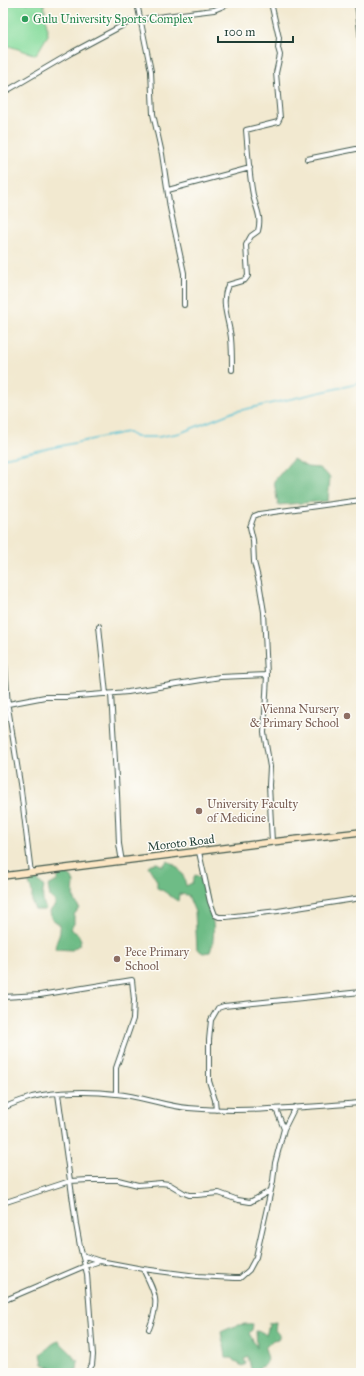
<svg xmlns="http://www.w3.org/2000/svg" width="364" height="1376" viewBox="0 0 364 1376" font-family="'IM FELL Great Primer',serif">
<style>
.green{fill:#89dd9f;stroke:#548d6a}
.forest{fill:#6ebc86;stroke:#467c5d}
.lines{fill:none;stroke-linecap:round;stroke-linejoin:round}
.stream{stroke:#57c1d3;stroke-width:1.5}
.street-casing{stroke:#3f574b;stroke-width:6}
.secondary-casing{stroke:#3f574b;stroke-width:8}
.street{stroke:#fff;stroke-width:4}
.secondary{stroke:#fce6c4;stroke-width:5.5}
.leisure-dot{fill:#2e9e5b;stroke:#fdfcf7;stroke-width:1.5}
.education-dot{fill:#8d6e63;stroke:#fdfcf7;stroke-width:1.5}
.labels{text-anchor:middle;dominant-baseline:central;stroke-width:3;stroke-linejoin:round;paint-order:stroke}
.leisure-label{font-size:12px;fill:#27864d;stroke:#fdfcf7;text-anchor:start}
.education-label{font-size:12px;fill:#785e54;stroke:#fdfcf7;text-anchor:start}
.street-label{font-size:12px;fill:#1f3d34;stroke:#fdfcf7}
</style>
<rect width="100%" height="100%" fill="#fdfcf7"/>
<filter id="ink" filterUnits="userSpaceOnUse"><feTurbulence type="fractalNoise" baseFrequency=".025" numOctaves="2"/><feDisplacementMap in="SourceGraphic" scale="8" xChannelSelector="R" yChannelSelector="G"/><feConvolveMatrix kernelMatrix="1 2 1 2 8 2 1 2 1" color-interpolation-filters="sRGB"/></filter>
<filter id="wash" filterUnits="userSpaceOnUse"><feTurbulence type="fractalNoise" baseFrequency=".012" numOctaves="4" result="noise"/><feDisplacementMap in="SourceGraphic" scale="16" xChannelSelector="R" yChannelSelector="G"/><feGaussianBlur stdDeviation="0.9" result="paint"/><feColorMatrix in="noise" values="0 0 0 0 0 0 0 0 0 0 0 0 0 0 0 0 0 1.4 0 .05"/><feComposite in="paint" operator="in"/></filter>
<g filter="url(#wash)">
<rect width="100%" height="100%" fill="#f2e9d0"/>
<path class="green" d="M3,3h41l4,32 -12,20 -33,-11z"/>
<path class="forest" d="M293,459l14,8 12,1 11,9 -2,24 -50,4 -4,-24z
M167,861c11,4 17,13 19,25l6,-3 3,-8 5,2c9,21 19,53 10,75l-7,1 -6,-4 -2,-37 -7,-17 -9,-1 -1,7c-8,-4 -12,-10 -21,-13v-7l-9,-15 3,-2 6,-1 6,3z
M66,873l6,5 2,5 -1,13 6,12 -5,7v9l-4,5 8,5 3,6 -2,5 -7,5 -17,-1c1,-11 6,-11 5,-24l-9,-7 -1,-7 5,-6v-4l-5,-4 -2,-11 9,-5 2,-7z
M32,879h5l7,8c-2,8 -2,14 2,22l-2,1h-9l-3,-8v-10l-3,-9z
M276,1322l-1,8 4,5v4l-6,1 -8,8 3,11 -4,6 -9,6 -4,-2 -3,-13 -4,3 2,5 -4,2 -9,-6 -1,-2h-6c0,-9 -4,-17 -5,-26 11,-5 20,-9 32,-8l-1,6 -3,3 8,15 -1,-17 6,1 4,3 3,-9v-3z
M59,1341c5,7 13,10 16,19l3,1 -1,9 -12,1 -1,2h-8l1,-3 -5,-2 3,5h-14l2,-5h8l-8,-4 -2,-10c7,-5 10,-11 18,-13z"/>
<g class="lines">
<path class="stream" d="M3,458l124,-26 9,5h22l22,-4 53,-21 128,-29"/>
</g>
</g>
<g filter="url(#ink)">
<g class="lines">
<defs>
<path id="street" d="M137,3l14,68 2,43 9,40 8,54 14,65v32
M357,3l4,38
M3,93l70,-41 56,-30 20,-4 65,-8 17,-7
M307,159l54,-11
M168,190l82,-22
M232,370c0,-11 0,-22 -1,-32 -2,-18 -11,-35 -3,-53l17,-5 3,-4 -2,-31 5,-9 7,-5c4,-15 -2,-22 -5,-36 -4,-21 -5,-43 -7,-65l32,-8 2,-4 -4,-45 4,-18 -2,-7 1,-10 -7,-31 -2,-4
M99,626l7,68
M3,634l5,73 13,83 10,83
M111,694l6,100 2,50 3,18
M3,705l42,-8h21l62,-5 92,-15 47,-2
M272,842l-3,-57 1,-18 -6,-34 3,-58 -3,-63 -5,-30 -5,-20 -1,-22 -3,-13 4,-11 5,-2 102,-14
M199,852l11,50 5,13 4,2h7l52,-6 83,-13
M3,997l37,-2 92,-15 2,20 -1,19 -17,49v26
M58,1094l18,130 4,22 7,28 6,81 -1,10 -3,4 3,4
M3,1108c9,-4 19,-8 29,-11 24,-6 60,-6 84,-3 25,2 48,12 72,14 57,5 116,-1 173,-5
M276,1109l8,20
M216,1110l-1,-10 -6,-19v-41l2,-20 7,-12 6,-2 137,-14
M3,1203l67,-22 19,-1h29l20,5 23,-2 8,1 15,9 5,2h8l22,-2 19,7 12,2 20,-11
M82,1255l18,6 43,8 54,7 38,2h5l9,-8 7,-13 17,-76 2,-18 9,-34 11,-22
M143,1269c13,26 17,32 6,60
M3,1301l82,-35 15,-5"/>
<path id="secondary" d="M3,876l269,-34 89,-10"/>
</defs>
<use href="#street" class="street-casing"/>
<use href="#secondary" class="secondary-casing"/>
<use href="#street" class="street"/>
<use href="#secondary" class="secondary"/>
</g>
</g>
<circle class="leisure-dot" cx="25" cy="19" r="4"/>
<g class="education-dot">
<circle cx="347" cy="716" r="4"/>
<circle cx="199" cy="811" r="4"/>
<circle cx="117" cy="959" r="4"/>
</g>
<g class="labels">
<g class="leisure-label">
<text x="33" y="19">Gulu University Sports Complex</text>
</g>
<g class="education-label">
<text x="339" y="709" text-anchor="end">Vienna Nursery<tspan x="339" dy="14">&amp; Primary School</tspan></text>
<text x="207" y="804">University Faculty<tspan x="207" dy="14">of Medicine</tspan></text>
<text x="125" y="952">Pece Primary<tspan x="125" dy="14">School</tspan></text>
</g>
<g class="street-label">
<text transform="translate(181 843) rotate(-7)">Moroto Road</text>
</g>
</g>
<rect width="364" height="1376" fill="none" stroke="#fdfcf7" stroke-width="16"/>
<path d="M218 36v6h75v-6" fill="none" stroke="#1f3d34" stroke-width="2"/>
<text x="224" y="36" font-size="12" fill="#1f3d34" stroke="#fdfcf7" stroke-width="3" paint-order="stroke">100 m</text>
</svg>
